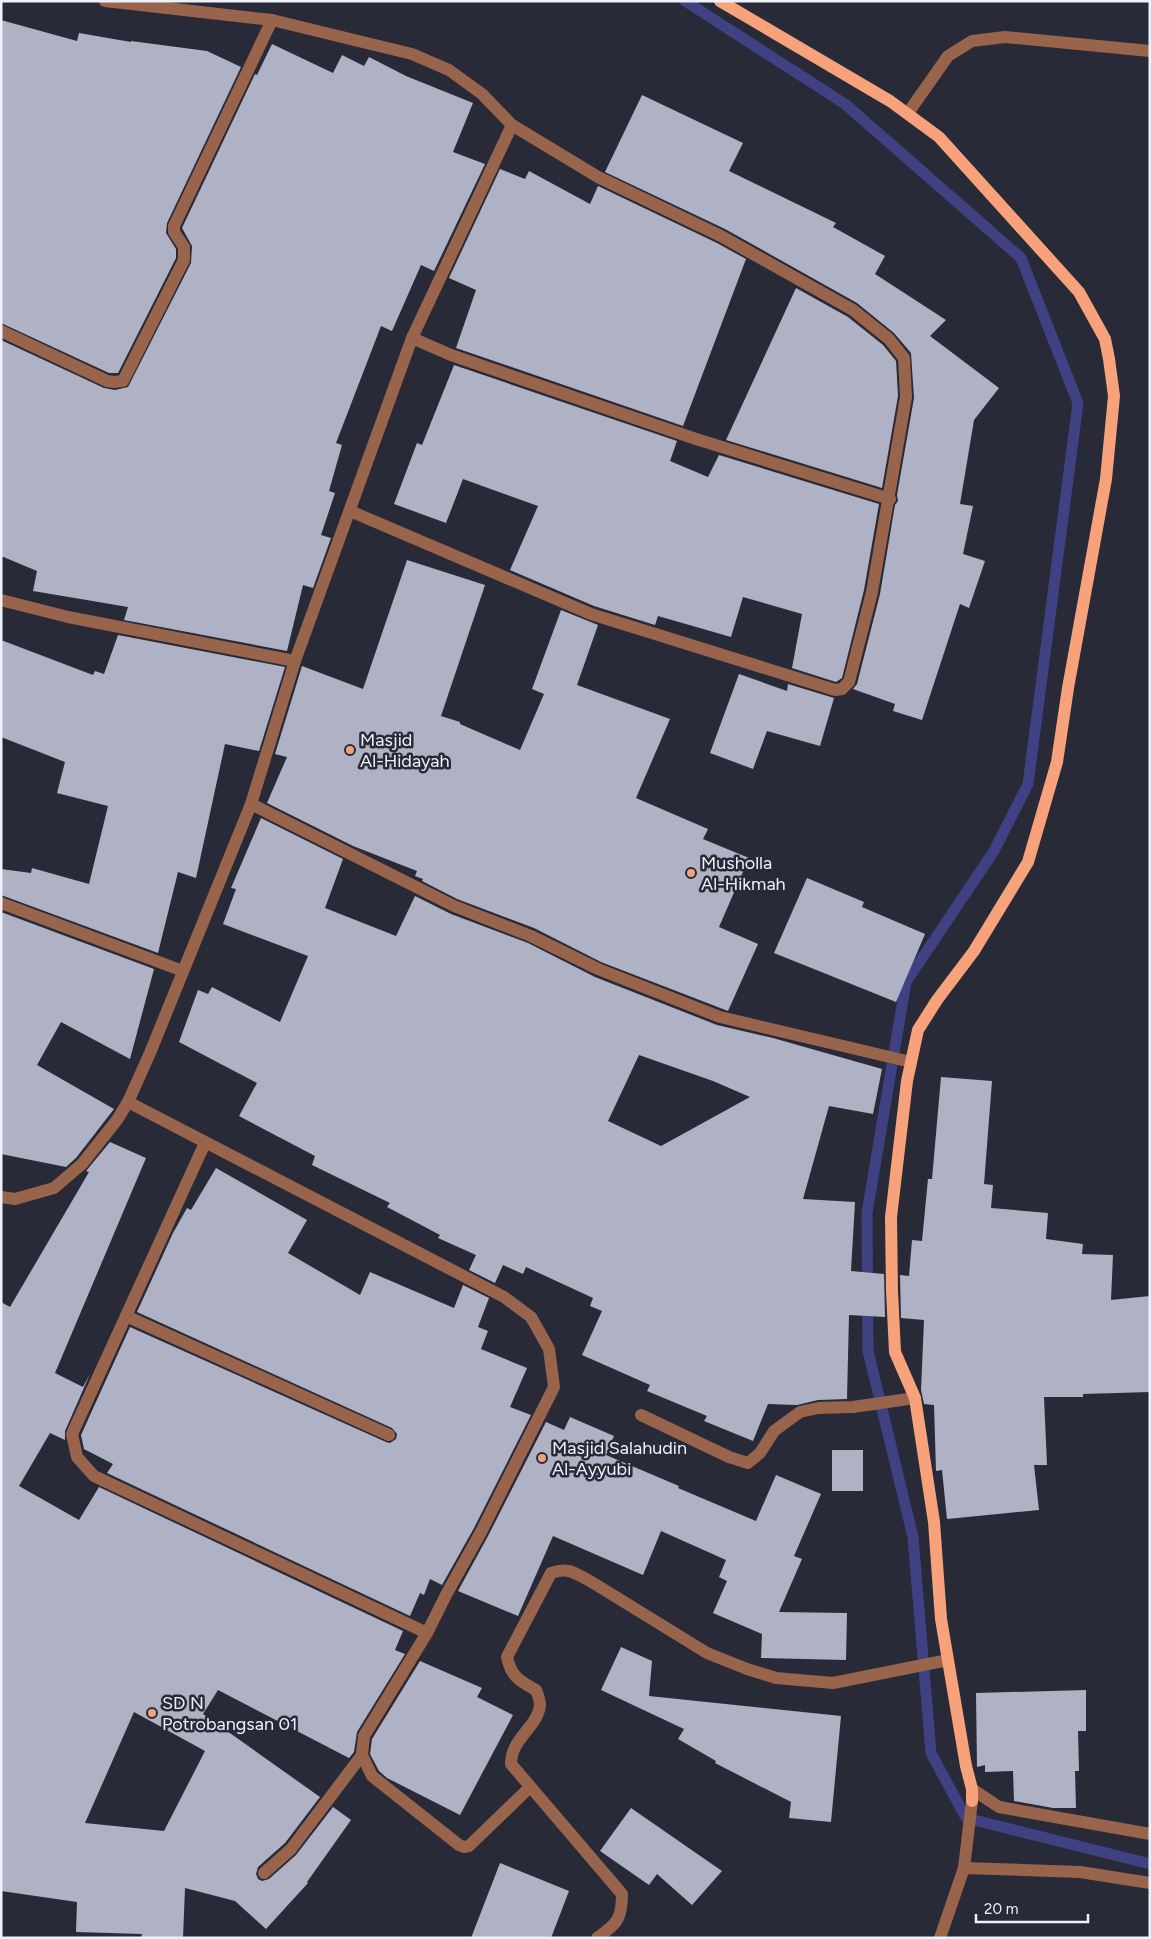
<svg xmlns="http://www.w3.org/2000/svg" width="1151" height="1939" font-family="Figtree,sans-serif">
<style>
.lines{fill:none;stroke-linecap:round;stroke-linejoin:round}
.stream{stroke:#3f4183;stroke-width:11}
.building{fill:#afb2c4;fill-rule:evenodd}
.minor{stroke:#98644c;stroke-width:12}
.major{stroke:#f7a27a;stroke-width:12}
.poi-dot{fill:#f1a17c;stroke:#282a38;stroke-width:2}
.labels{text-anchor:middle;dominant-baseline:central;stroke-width:5;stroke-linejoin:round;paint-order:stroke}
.poi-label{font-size:18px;fill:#eff1fa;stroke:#282a38;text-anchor:start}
</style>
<rect width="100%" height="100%" fill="#282a38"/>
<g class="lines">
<!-- stream -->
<polyline class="stream" points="685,1 845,104 1021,258 1078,403 1028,784 994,851 906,982 867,1213 868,1351 913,1537 931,1753 966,1818 1150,1864"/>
</g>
<!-- building -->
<g class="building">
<polygon points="1,20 77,41 79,33 131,42 131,41 207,51 241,67 167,223 166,233 176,249 176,258 118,373 109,373 1,323"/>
<polygon points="272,44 333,73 342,55 364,66 369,57 406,76 473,103 453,152 485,164 434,271 421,265 392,331 381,326 336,443 342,445 329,491 335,493 321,535 331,538 313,588 303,585 287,651 124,620 128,607 33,591 37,571 1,556 1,340 104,388 115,390 128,387 191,263 192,246 182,228 255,74 257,75"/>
<polygon points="642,95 743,143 729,171 836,223 833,227 885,256 875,274 946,320 930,336 999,388 974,420 960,504 973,506 963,554 985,561 969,608 960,604 922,720 893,711 895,704 853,689 857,684 880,594 895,505 898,501 897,495 914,398 911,353 894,333 857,303 725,229 605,172"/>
<polygon points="500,169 525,179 529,171 590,204 598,186 717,243 746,259 683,426 456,348 476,290 449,278"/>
<polygon points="796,288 848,317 883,345 896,361 898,396 882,488 726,440"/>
<polygon points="454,365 677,441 670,461 708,477 719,455 879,504 864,590 842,678 836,682 792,668 802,614 743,597 731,637 658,616 655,625 594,606 510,570 538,506 463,479 446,523 394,504 417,443 422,445"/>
<polygon points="407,560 485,585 441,716 460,722 460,724 520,750 544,694 532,689 561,610 598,625 577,685 670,719 636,798 708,829 703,839 749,858 719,927 758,944 728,1011 601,962 534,928 457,899 422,881 423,879 415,876 417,871 353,846 267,803 287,757 275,754 302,666 363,689"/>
<polygon points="118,635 285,667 259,751 225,744 196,878 178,872 158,953 1,895 1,869 31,873 32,868 89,884 108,806 57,793 65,762 1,737 1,640 93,675 95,671 104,674"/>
<polygon points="739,674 787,691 788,684 834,698 820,746 767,731 753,769 710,753"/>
<path d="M261,818L343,859L325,908L396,936L415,896L451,914L528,943L595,977L717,1025L773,1038L882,1069L873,1114L829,1106L803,1199L855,1202L851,1271L884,1274L885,1317L849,1315L847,1399L818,1400L797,1405L768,1404L753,1441L704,1421L707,1416L647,1391L650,1385L582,1355L602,1311L590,1306L593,1298L526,1267L523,1274L503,1265L495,1283L469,1270L476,1255L438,1238L440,1235L387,1207L390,1203L312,1165L315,1156L239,1116L257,1083L179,1042L198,990L208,994L212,987L280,1022L308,956L223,924L236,889L231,888ZM639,1055L713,1081L750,1097L661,1146L608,1121Z"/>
<polygon points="807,878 864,902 862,907 925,934 896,1002 774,953"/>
<polygon points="1,912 154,969 130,1059 61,1022 37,1065 114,1109 76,1158 66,1167 1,1154"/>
<polygon points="941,1077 992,1081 984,1184 993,1185 991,1208 1048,1213 1046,1239 1083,1244 1082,1254 1113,1255 1111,1300 1150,1296 1150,1392 1083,1394 1083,1397 1044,1397 1047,1465 1034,1465 1039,1510 947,1519 942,1470 936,1471 934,1405 924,1404 921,1390 924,1320 901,1318 900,1275 909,1276 912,1240 922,1241 928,1179 932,1179"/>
<path d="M110,1142L146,1158L55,1373L83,1387L90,1374L65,1431V1440L50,1433L19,1486L79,1520L99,1487L403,1631L395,1650L405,1654L357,1732L354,1752L349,1758L218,1690L203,1714L320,1797L285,1843L258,1867L256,1874L258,1879L262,1881L269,1879L296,1855L333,1807L351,1820L307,1882L308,1883L266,1929L235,1901L185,1888L183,1938H141L142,1934L76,1932L77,1902L1,1891V1302L10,1307L89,1172L86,1171ZM134,1712L205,1751L164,1831L85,1823Z"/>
<polygon points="216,1168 307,1220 288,1253 360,1295 370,1272 454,1308 463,1285 489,1298 478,1327 488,1331 481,1349 527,1368 510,1407 531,1415 474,1528 442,1585 430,1579 424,1595 420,1593 410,1616 107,1473 113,1464 84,1449 81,1435 130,1327 386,1442 390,1443 396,1439 397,1434 392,1428 137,1312 173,1233 187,1208 191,1210"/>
<polygon points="570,1417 614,1436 606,1455 679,1486 678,1488 756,1521 776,1475 821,1494 794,1556 802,1559 779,1612 847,1613 846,1660 761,1658 762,1634 713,1613 727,1581 719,1577 726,1560 661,1531 643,1575 553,1536 518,1616 458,1591 488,1536 546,1422 564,1430"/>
<rect x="832" y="1450" width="31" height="41"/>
<polygon points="621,1647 652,1661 649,1696 841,1716 831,1822 789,1818 791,1802 715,1763 716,1761 678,1739 684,1729 601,1690"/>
<polygon points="420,1661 482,1688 477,1697 513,1715 460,1815 387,1778 379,1771 370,1754 372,1739"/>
<polygon points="1086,1690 1086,1731 1078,1731 1079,1771 1075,1771 1076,1808 1053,1808 1014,1801 1013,1771 985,1772 985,1765 977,1767 976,1693"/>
<polygon points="631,1808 722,1871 692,1905 657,1874 649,1885 600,1851"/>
<polygon points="500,1863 569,1891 551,1938 471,1938"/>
</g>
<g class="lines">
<!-- minor -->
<g class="minor">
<polyline points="105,1 272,20 412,54 449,70 482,94 512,125 598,177 721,236 853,310 889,339 904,358 906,397 872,592 849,682 842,689 835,690 591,614 350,511"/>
<polyline points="908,113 948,56 972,41 1005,37 1150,51"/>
<polyline points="1,331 107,381 114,382 123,381 184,260 184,247 174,232 174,226 272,20"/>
<polyline points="412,338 451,355 696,439 890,499"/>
<polyline points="1,600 68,617 295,661"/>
<polyline points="251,804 454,906 531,936 598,969 720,1017 911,1062"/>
<polyline points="1,903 183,971"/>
<polyline points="128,1102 504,1297 531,1317 549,1349 554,1387 481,1532 447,1593 427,1633 364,1736 362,1755 372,1776 459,1845 464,1847 469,1846 529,1788"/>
<polyline points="205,1143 72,1434 77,1457 94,1476 427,1633"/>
<polyline points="1,1197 15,1199 54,1188 82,1164 117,1120 128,1102 150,1053 251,804 295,661 412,338 512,125"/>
<polyline points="126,1316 389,1435"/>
<polyline points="641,1415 729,1457 748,1463 760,1453 774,1431 800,1412 818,1408 853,1407 915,1398"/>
<polyline points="972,1789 999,1807 1150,1834"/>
<polyline points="964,1868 1080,1872 1150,1883"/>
<polyline points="264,1873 291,1849 362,1755"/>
<path d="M597,1938C617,1924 622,1919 622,1894L511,1764C511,1738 538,1727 540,1705C540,1700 538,1695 536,1690C519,1681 511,1676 507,1657L551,1573C569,1567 574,1573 590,1581L707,1653L747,1669L776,1678L833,1683L948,1660"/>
<polyline points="940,1938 964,1868 972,1801"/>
</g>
<!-- major -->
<polyline class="major" points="720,1 890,101 939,137 1079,292 1105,339 1109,359 1114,396 1106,479 1068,688 1057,762 1028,862 974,951 937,1000 918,1030 907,1081 891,1217 892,1291 895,1352 915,1398 934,1522 941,1619 966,1766 972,1789 972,1801"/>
</g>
<!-- markers -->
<g class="poi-dot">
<circle cx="350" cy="750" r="5"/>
<circle cx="691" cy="873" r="5"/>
<circle cx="542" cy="1458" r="5"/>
<circle cx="152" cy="1713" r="5"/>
</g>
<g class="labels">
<!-- poi labels -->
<g class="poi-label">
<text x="360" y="740">Masjid<tspan x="360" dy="21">Al-Hidayah</tspan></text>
<text x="701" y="863">Musholla<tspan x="701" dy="21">Al-Hikmah</tspan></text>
<text x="552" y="1448">Masjid Salahudin<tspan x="552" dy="21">Al-Ayyubi</tspan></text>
<text x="162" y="1703">SD N<tspan x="162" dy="21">Potrobangsan 01</tspan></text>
</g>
</g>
<!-- border -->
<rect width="1151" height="1939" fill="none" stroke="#eff1fa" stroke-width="5"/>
<!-- scale -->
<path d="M976 1914v8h112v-8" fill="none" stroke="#eff1fa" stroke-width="2.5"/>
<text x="984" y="1914" font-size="15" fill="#eff1fa" stroke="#282a38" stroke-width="4" paint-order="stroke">20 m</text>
</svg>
